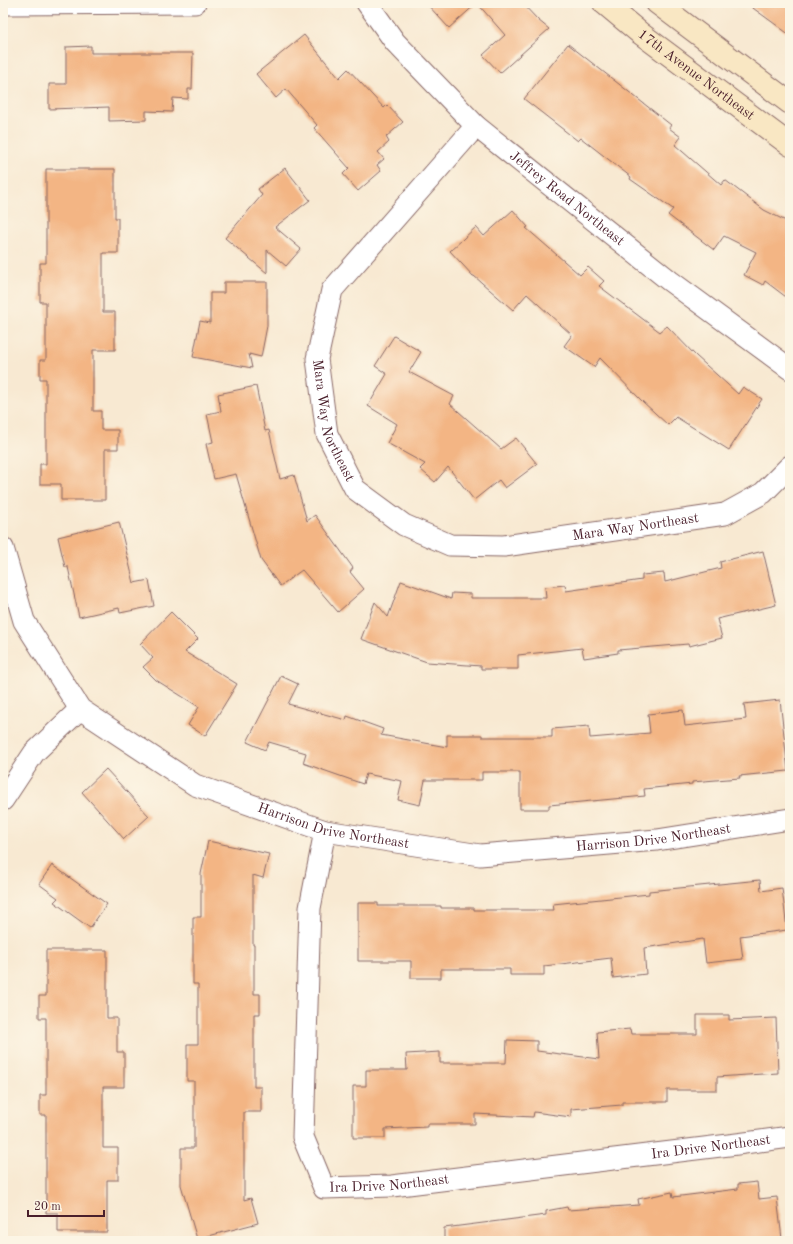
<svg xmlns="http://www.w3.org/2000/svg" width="793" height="1244" font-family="'Old Standard TT',serif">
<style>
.building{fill:#f3b584}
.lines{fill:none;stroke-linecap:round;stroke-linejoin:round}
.street-casing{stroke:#876665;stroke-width:23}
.secondary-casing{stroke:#876665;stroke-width:24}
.street{stroke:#fff;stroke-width:21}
.secondary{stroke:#f9e7c3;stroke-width:22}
.labels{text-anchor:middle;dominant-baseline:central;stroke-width:3;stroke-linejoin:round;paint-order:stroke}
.street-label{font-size:14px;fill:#4a1f2b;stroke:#fcf5e5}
</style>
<rect width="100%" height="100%" fill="#fcf5e5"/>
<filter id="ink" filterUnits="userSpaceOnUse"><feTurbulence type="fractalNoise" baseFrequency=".025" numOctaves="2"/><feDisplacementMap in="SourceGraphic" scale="8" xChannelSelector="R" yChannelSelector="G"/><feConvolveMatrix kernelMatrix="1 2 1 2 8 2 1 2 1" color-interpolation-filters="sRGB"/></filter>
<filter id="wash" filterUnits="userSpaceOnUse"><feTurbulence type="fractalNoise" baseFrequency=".012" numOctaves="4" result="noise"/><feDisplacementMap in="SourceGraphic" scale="16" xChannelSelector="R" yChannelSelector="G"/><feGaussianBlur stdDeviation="0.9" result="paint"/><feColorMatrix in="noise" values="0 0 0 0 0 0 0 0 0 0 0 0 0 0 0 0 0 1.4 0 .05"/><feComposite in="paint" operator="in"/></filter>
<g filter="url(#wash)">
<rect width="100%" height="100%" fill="#f8e9d2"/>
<g id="blocks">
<!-- building -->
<g class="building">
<polygon points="426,3 477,3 449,28"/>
<polygon points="477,3 522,3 538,20 549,29 500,73 483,55 505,35"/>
<polygon points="746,3 790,3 790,35"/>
<polygon points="304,35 339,78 348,69 384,108 387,105 403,122 386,137 389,142 378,152 384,159 377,165 381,171 358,191 343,174 349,168 314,128 317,125 286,89 276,98 256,74"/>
<polygon points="568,44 671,125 669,128 681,137 675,145 721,185 725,180 764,210 790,223 790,300 765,281 763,285 744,275 756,252 724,236 714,250 668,215 673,209 630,179 631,177 581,138 578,141 524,99"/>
<polygon points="91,46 91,53 193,53 192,89 188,89 188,99 173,98 172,112 146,111 146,120 109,121 109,107 49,109 49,84 66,84 66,47"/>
<polygon points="285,168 310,200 275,227 301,249 286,266 267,250 267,273 225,238 262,195 258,189"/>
<polygon points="46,169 115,169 115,218 118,218 118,253 103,253 103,312 115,312 115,350 93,350 93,411 101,411 101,430 118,430 118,449 105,449 105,500 61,500 61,484 40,484 40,464 46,464 46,379 40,379 40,360 46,360 46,302 40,302 40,263 46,263"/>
<polygon points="513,210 528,227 526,228 580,275 588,267 604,281 599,286 660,332 667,326 696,356 738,394 743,387 762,399 729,450 676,417 668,425 642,401 600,358 594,367 564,346 572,335 527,294 513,310 474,276 473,276 450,251 476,227 484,236"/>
<polygon points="224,282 267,282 267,326 261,357 249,354 252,368 193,357 200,321 210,323 210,293 224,293"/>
<polygon points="394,336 421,352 409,372 454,396 450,404 501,449 516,438 537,464 505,488 499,480 474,500 448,467 435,482 420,469 425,464 387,443 397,424 368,406 387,374 375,366"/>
<polygon points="256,386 265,431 269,430 280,479 294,475 307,521 315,515 353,568 350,572 364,589 338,612 302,570 280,586 261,560 236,474 214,479 206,444 213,442 207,414 221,411 218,394"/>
<polygon points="119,522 134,583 149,580 154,606 120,613 119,608 79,617 68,567 65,567 58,537"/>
<polygon points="763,551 776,605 717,619 722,638 689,646 688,644 618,650 618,653 584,658 582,648 518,655 518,669 481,669 481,666 427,662 361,639 375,602 388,617 401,581 451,599 452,593 471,594 471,598 546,598 545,587 565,585 566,591 642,580 642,575 664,573 665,582 721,568 720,562"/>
<polygon points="171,612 198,639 185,652 237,684 205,736 188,725 199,707 156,680 143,667 153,658 140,644"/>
<polygon points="281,676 298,684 288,704 346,720 347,716 383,729 381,735 447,747 447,735 482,735 482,737 552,737 552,729 589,726 590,738 650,733 648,714 683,710 685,726 746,719 744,704 780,700 788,771 739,776 740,778 692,782 692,784 644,789 645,796 549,805 549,809 520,809 520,772 482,772 482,780 425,780 420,805 398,800 402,781 366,774 363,784 303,763 306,753 269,742 265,750 247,742"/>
<polygon points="106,769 149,816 124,839 82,792"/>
<polygon points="208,841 269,854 263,878 253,875 253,945 254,945 254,994 260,994 260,1014 254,1014 254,1087 261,1087 261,1112 244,1112 244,1200 251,1198 258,1223 197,1239 181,1185 181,1148 194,1148 194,1081 187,1081 187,1044 198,1044 198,984 193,984 193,917 201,917 201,874"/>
<polygon points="52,865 107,904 90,928 54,902 58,898 39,884"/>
<polygon points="760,880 761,891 782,888 787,930 740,936 743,959 706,963 703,939 644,948 646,974 613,978 611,958 544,966 544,975 510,975 510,969 441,969 441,978 411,978 411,961 358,961 358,903 378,903 378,906 441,906 441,908 474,908 474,910 554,910 553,904 649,894 649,891"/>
<polygon points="46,950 107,950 107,1018 117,1018 117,1052 124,1052 124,1087 103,1087 103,1148 118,1148 118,1180 107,1180 107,1232 58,1232 58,1213 46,1213 46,1115 40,1115 40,1095 46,1095 46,1018 39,1018 39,996 46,996"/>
<polygon points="697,1015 729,1015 729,1020 776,1018 778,1073 717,1077 717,1090 667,1090 667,1102 622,1102 622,1105 571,1109 571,1117 534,1112 533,1117 475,1114 475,1124 427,1124 427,1127 385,1129 385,1138 353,1138 353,1086 366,1086 366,1070 407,1070 406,1054 440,1052 440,1063 506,1063 507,1040 537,1041 537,1051 599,1059 597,1032 630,1029 631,1034 697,1034"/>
<polygon points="757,1182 759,1199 777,1197 782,1239 763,1241 444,1241 444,1228 546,1215 546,1211 567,1207 568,1210 639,1205 638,1199 672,1192 673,1197 738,1189 738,1184"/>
</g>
</g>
</g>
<g filter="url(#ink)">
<use href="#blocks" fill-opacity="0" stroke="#876665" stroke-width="1"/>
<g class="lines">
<!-- street casing -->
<g class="street-casing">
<g id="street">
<path id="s1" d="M367,3L395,42L476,126L670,281L790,369"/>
<polyline points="3,4 195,3"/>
<path id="s2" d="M476,126L332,290L317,359L327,434L355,489L404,525L450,545L504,546L725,514L763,493L790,466"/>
<path id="s3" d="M3,548L24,621L80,709L195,785L325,831L480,855L657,840L790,819"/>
<polyline points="3,800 34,753 80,709"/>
<path id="s4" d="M325,831L310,908L303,1137L324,1188L392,1186L737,1144L790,1137"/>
</g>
</g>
<!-- secondary casing -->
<g class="secondary-casing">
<g id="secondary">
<path id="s5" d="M604,3L640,33L790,145"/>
<polyline points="657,3 790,103"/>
</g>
</g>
<!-- street -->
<use href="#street" class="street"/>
<!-- secondary -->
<use href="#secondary" class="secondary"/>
</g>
</g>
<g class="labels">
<!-- street labels -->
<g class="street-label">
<text stroke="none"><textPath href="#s5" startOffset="117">17th Avenue Northeast</textPath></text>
<text stroke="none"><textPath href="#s1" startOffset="281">Jeffrey Road Northeast</textPath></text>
<text stroke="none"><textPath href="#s2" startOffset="353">Mara Way Northeast</textPath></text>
<text stroke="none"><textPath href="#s2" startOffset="724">Mara Way Northeast</textPath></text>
<text stroke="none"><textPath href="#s3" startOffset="463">Harrison Drive Northeast</textPath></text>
<text stroke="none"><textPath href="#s3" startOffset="787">Harrison Drive Northeast</textPath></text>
<text stroke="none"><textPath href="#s4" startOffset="752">Ira Drive Northeast</textPath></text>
<text stroke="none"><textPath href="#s4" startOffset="428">Ira Drive Northeast</textPath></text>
</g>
</g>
<!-- margin -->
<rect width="793" height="1244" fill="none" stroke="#fcf5e5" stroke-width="16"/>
<!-- scale -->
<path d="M28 1210v6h76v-6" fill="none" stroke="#4a1f2b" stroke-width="2"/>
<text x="34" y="1210" font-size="12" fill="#4a1f2b" stroke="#fcf5e5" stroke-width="3" paint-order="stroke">20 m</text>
</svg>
